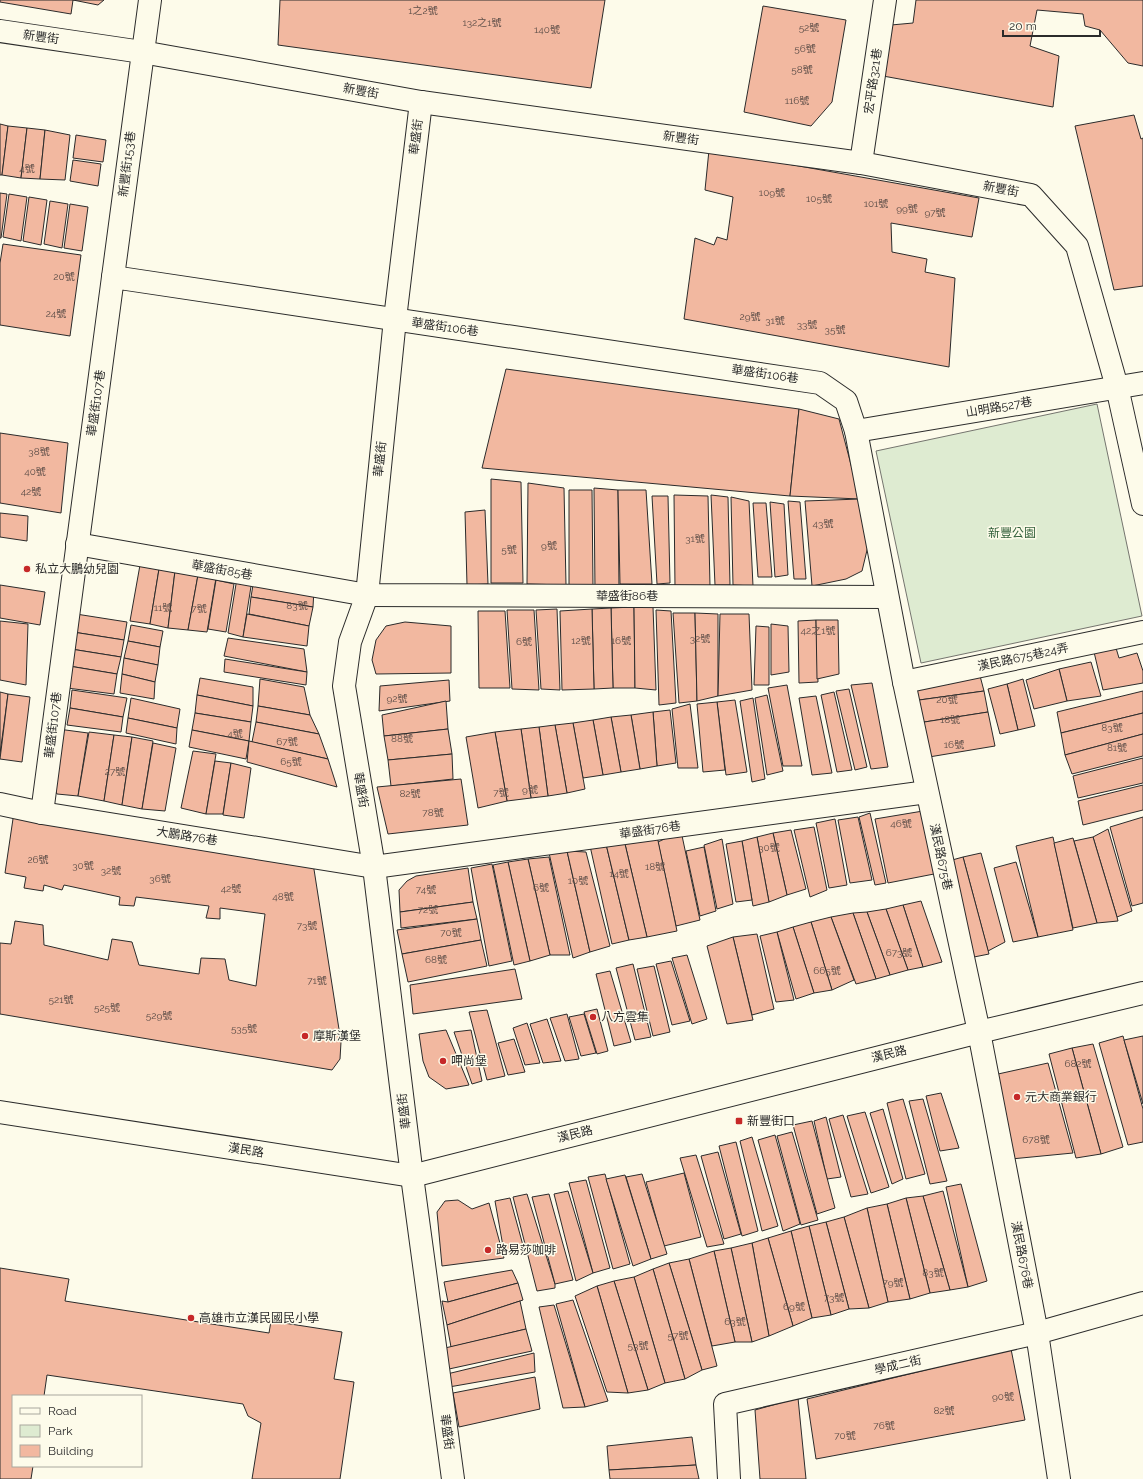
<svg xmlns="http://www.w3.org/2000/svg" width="1143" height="1479" font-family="Raleway,'Noto Sans TC',sans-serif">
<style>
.green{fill:#deebd1;stroke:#74746e}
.building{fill:#f2b8a0;stroke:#2b2b2b}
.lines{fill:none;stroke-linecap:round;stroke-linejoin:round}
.minor-casing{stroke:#2b2b2b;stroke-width:24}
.minor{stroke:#fdfbea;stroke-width:22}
.poi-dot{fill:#c62828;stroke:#fdfbea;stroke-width:1.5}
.labels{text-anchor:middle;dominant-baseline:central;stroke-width:3;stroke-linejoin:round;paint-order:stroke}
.number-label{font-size:10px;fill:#5d4e48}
.street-label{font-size:12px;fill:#2b2b2b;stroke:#fdfbea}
.park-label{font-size:12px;fill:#34623c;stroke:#fdfbea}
.poi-label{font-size:12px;fill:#2b2b2b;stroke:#fdfbea;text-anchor:start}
</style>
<rect width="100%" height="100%" fill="#fdfbea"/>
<!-- green -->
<polygon class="green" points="1097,404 1142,616 921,663 876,451"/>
<!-- building -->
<g class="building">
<polygon points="0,0 73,0 71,14 0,2"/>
<polygon points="73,0 104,0 98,5"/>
<polygon points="280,0 605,0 591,88 278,45"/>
<polygon points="916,0 1143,0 1143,66 1128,63 1100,30 1085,26 1083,14 1037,10 1030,46 1059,56 1053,107 883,76 891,25 913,23"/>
<polygon points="763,6 846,20 832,102 811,126 744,112"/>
<polygon points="1134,115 1141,139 1143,138 1143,286 1114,290 1075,126"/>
<polygon points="0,124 8,126 2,175 0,175"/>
<polygon points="8,126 27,128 21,178 2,175"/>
<polygon points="27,128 45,130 40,179 21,178"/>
<polygon points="45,130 70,135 65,180 40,179"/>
<polygon points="76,135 106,140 103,162 73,158"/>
<polygon points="709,150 979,198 972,237 891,223 892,252 927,259 925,272 955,278 949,367 684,319 695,238 714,245 717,237 727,240 733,197 705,190"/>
<polygon points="73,160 101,164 98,186 70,181"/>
<polygon points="0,193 7,194 1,238 0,238"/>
<polygon points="9,194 27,197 21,241 3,237"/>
<polygon points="29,197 47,200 41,245 23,241"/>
<polygon points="50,201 68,204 62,248 44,244"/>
<polygon points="70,204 88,207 82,251 64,248"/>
<polygon points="3,244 81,255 70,336 0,325 0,263"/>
<polygon points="506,369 799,409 790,496 482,468"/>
<polygon points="799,409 839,419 860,499 790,496"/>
<polygon points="0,433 68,443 61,513 0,503"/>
<polygon points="491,479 521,482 523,583 491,583"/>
<polygon points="528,483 564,488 566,585 527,584"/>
<polygon points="594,488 618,490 619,590 595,590"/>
<polygon points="569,490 592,490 593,587 569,587"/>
<polygon points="618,490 646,490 652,584 620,584"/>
<polygon points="674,495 708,496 710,586 675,588"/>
<polygon points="711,495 728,497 730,585 715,585"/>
<polygon points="652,496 668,496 670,583 657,584"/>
<polygon points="731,497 749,501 753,586 733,585"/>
<polygon points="860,499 868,546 862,571 846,579 812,586 805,501"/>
<polygon points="788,501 800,502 806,579 794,579"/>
<polygon points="770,502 784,504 788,575 775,577"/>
<polygon points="753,503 766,503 772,577 758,577"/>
<polygon points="485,510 488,584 467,585 465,512"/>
<polygon points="0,513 28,516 27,541 0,537"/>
<polygon points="140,565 159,569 150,624 130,621"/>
<polygon points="159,569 175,571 168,628 150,624"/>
<polygon points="175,571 198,575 188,630 168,628"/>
<polygon points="198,575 216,578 207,632 188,630"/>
<polygon points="237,578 252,580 243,637 228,633"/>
<polygon points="254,579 314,589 313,607 251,597"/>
<polygon points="216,580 234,584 226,632 208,629"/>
<polygon points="0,585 45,592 40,625 0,618"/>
<polygon points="251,597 313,607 309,626 249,614"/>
<polygon points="634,607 635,688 613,688 611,608"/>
<polygon points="634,607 653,607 656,690 635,688"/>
<polygon points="611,608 613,688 594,689 592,609"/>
<polygon points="557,609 560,690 541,689 536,610"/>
<polygon points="592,609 594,689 562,690 560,611"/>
<polygon points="507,610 534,610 539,690 512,689"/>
<polygon points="656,610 671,611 676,703 659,705"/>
<polygon points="478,611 505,611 510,688 479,688"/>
<polygon points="673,613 695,613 697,701 679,703"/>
<polygon points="695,613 718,614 718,696 697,701"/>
<polygon points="76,614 127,622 124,640 73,632"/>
<polygon points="247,614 309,626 307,646 243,637"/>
<polygon points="720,614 749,614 752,690 718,696"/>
<polygon points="816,620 818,682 799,683 798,621"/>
<polygon points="816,620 838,620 839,674 817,679"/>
<polygon points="0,621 28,624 26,685 0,680"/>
<polygon points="405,622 451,626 451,673 376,674 372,660 376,640 386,626"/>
<polygon points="771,624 788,626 789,672 771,675"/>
<polygon points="131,625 163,631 160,647 128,641"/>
<polygon points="756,626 769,627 769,685 754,685"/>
<polygon points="73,632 124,640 121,657 71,649"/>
<polygon points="228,638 304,649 307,672 224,656"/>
<polygon points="128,641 160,647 158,665 124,658"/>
<polygon points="1116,648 1119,658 1137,653 1143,671 1143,683 1103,690 1094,652"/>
<polygon points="71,649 121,657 117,674 69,666"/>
<polygon points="124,658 158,665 155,682 122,674"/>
<polygon points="225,659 307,672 306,685 224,672"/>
<polygon points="1091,662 1101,696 1067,701 1059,669"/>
<polygon points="69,666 117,674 114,694 67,688"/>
<polygon points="1059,669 1067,701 1034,709 1026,680"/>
<polygon points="979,672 984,691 912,701 910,685"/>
<polygon points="122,674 155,682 154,699 120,693"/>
<polygon points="200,678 253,687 253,706 197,695"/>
<polygon points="260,679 304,687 310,715 258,706"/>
<polygon points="1023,679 1035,726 1018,730 1007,684"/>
<polygon points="449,680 450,701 379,711 380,686"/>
<polygon points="872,683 888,767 871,769 851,685"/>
<polygon points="1007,684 1018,730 1000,734 988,689"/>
<polygon points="787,685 802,766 783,766 768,688"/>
<polygon points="849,689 867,767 855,770 836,691"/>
<polygon points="72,690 127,698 123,717 70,708"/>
<polygon points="984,691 988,712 918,723 912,701"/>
<polygon points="1143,691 1143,713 1061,733 1057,712"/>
<polygon points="0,692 8,694 0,754"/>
<polygon points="834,692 852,770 837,772 821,695"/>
<polygon points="8,694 30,697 22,762 0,759"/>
<polygon points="197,695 253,706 251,722 195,713"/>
<polygon points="767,695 783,771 767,775 755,698"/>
<polygon points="816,696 832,773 812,775 799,698"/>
<polygon points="131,698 180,709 177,728 128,718"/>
<polygon points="753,698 765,779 752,782 740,701"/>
<polygon points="735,700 747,772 726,775 717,702"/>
<polygon points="446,701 448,729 384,736 382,715"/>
<polygon points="717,702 725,770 703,772 697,704"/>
<polygon points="690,704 698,768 678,768 672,709"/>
<polygon points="258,706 310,715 319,734 256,722"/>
<polygon points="70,708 123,717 121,732 67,725"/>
<polygon points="670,710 676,763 657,766 653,712"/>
<polygon points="653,712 657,766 640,769 631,715"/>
<polygon points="988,712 995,746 923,758 918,723"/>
<polygon points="195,713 251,722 249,741 192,730"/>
<polygon points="1143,713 1143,734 1065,755 1061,733"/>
<polygon points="631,715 640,769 621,772 611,717"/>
<polygon points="611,717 621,772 603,775 593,720"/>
<polygon points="128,718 177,728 176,744 126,733"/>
<polygon points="593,720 603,775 583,778 573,723"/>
<polygon points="256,722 319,734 328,759 252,742"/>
<polygon points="573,723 585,789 567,793 555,725"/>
<polygon points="555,725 567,793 548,796 539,727"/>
<polygon points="539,727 548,796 531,798 521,729"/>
<polygon points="58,729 88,733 78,796 57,794 49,779"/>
<polygon points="448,729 452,754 388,760 384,736"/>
<polygon points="521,729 531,798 507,801 495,732"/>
<polygon points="192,730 249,741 246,759 189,747"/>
<polygon points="89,732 114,735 104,801 78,796"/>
<polygon points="495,732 507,801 478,808 466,737"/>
<polygon points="1143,734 1143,756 1072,774 1065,755"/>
<polygon points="114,735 132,737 122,805 104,801"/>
<polygon points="132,737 153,741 142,809 122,805"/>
<polygon points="249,741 328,759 337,787 247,762"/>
<polygon points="153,743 176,748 165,811 142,809"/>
<polygon points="193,751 216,754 206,814 181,808"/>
<polygon points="452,754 453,779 391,786 388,760"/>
<polygon points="1143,758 1143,783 1078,798 1073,776"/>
<polygon points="215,761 231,763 223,814 206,814"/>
<polygon points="231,763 251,768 244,818 223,815"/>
<polygon points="461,779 468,825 388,834 377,787"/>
<polygon points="1143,785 1143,810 1083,825 1078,801"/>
<polygon points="923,811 934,874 888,883 875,819"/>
<polygon points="14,812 313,863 341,1042 340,1059 332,1070 0,1014 0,943 11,944 15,921 43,925 44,945 108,960 112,939 132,942 139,965 199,974 201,958 225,959 229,980 256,986 265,914 220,908 220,919 206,918 209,906 136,897 134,906 119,905 120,897 64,885 62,890 44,885 43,891 24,888 26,877 5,873"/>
<polygon points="870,813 886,883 875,885 859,817"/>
<polygon points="858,817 872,880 850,883 838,820"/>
<polygon points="1143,817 1143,903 1132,906 1110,827"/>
<polygon points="835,819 847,885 829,888 816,823"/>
<polygon points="814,827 827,890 810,897 794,830"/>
<polygon points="1108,829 1132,911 1117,917 1093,837"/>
<polygon points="791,830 806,889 787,895 773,833"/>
<polygon points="681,831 700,920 676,926 658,842"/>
<polygon points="773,833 787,895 769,902 757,837"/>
<polygon points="657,836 677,931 647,937 625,844"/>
<polygon points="757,837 769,902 753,906 742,841"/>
<polygon points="1053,837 1073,930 1038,937 1016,846"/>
<polygon points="1093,837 1117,917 1118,921 1097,923 1074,841"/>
<polygon points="1073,838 1097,923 1073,928 1054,843"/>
<polygon points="722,839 733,904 717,909 704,845"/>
<polygon points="742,841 752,900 736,902 726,844"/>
<polygon points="606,844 629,940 612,944 590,846"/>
<polygon points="606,844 625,844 647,937 629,940"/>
<polygon points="704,847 716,911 700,916 686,851"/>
<polygon points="567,851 590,952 573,958 549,853"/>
<polygon points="567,851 586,852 610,946 590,952"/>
<polygon points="981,853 1005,942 988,951 963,857"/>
<polygon points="549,857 570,955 550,955 528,859"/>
<polygon points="963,857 989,954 969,958 945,862"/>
<polygon points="528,859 550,955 530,961 508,862"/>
<polygon points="508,862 530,961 514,965 493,865"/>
<polygon points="1016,862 1038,937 1013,942 994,868"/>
<polygon points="492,864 512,961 489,966 471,868"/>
<polygon points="468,868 473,902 400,912 399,890 407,881 416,876"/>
<polygon points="921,901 942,962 923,967 903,905"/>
<polygon points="473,902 477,919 401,928 400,912"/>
<polygon points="903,905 923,967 908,970 886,909"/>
<polygon points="886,909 908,970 890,975 867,912"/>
<polygon points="867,912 890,975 876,979 853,913"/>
<polygon points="853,913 876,979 856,984 831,917"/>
<polygon points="831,917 854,980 832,990 811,922"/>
<polygon points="477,919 481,940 402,954 397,930"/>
<polygon points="811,922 832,990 814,993 793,927"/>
<polygon points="793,927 814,993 796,999 777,932"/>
<polygon points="777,932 794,1000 776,1002 760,936"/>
<polygon points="757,934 774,1009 752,1015 733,937"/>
<polygon points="733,937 753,1020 727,1024 707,946"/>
<polygon points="481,940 487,966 408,982 402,954"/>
<polygon points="687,955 707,1019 692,1024 672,958"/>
<polygon points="671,961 690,1021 672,1025 656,964"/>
<polygon points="633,964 651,1037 635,1040 616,968"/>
<polygon points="654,966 670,1032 653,1036 637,969"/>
<polygon points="515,969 522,999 413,1014 410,985"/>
<polygon points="610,971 631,1042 614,1046 596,974"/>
<polygon points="597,1009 608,1051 597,1054 584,1012"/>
<polygon points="487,1010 505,1076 487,1080 469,1012"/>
<polygon points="567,1014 579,1059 565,1061 550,1018"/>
<polygon points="584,1014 596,1053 581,1056 569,1017"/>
<polygon points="547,1019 561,1061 543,1063 530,1024"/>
<polygon points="527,1023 540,1063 525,1065 513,1028"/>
<polygon points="446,1030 469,1085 446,1089 429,1077 423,1061 419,1034"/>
<polygon points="471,1030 482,1081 472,1084 454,1032"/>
<polygon points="1123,1036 1143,1109 1143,1142 1128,1145 1099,1043"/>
<polygon points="1143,1036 1143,1104 1124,1040"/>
<polygon points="514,1039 525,1072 508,1075 498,1043"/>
<polygon points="1093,1044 1123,1147 1101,1154 1072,1048"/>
<polygon points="1072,1048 1101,1154 1076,1158 1049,1054"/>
<polygon points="1048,1063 1073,1153 1011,1159 989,1076"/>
<polygon points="941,1093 959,1148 940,1151 926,1096"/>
<polygon points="903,1099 925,1174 906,1179 887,1103"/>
<polygon points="923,1099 947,1181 930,1184 909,1101"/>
<polygon points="883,1109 903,1179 892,1184 870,1113"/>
<polygon points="865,1112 889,1187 871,1193 847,1116"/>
<polygon points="843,1115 868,1194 851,1197 829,1119"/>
<polygon points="826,1117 841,1177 827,1179 814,1121"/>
<polygon points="812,1121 835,1208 817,1214 793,1125"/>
<polygon points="792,1132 818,1220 801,1225 777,1136"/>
<polygon points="775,1135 800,1224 783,1231 758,1140"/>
<polygon points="752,1137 778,1226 762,1231 740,1141"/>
<polygon points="736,1142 758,1231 742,1236 719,1146"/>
<polygon points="718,1152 741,1234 724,1239 701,1156"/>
<polygon points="696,1155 724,1244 707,1247 680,1158"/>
<polygon points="684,1173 701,1237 664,1246 646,1182"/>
<polygon points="605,1174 630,1264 613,1269 588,1177"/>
<polygon points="642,1174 667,1254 651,1259 626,1177"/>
<polygon points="625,1175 651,1259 633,1266 606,1179"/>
<polygon points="586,1180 610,1268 593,1273 569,1183"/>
<polygon points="961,1184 987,1281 968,1287 946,1187"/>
<polygon points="568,1191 593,1273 576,1281 554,1194"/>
<polygon points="943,1191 968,1287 950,1290 923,1196"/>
<polygon points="527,1194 555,1284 555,1288 537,1291 513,1197"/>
<polygon points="549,1194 573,1280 555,1284 532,1197"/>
<polygon points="923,1196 950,1290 930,1293 906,1198"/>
<polygon points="510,1198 524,1249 504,1252 495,1201"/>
<polygon points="906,1198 930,1293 910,1299 887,1204"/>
<polygon points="458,1200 472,1209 489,1203 504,1258 442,1266 437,1212 445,1201"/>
<polygon points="887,1204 910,1299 888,1302 867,1208"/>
<polygon points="867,1208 888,1302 869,1308 844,1217"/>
<polygon points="844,1217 869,1308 849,1309 826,1222"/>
<polygon points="826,1222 849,1309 831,1315 809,1226"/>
<polygon points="809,1226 831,1315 812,1318 791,1231"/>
<polygon points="791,1231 812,1318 793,1326 768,1238"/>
<polygon points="768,1238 793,1326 769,1336 752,1243"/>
<polygon points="752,1243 769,1336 752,1342 731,1248"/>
<polygon points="731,1248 752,1342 735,1342 714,1251"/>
<polygon points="714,1251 735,1342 712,1346 689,1259"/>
<polygon points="689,1259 717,1366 702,1370 669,1263"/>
<polygon points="669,1263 702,1370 685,1379 653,1269"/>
<polygon points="0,1268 69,1279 65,1301 269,1333 271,1321 342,1332 334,1379 354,1382 340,1479 252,1479 261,1423 248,1416 243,1404 47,1375 44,1396 13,1396 13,1466 33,1466 31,1479 0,1479"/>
<polygon points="653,1269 685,1379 665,1383 634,1277"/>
<polygon points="512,1270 518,1283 448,1302 444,1282"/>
<polygon points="634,1277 665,1383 648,1390 614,1281"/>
<polygon points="614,1281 648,1390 628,1393 597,1286"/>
<polygon points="518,1283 523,1300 447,1325 442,1301 448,1302"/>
<polygon points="597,1286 628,1393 607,1392 575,1296"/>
<polygon points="573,1300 608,1401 585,1407 556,1304"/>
<polygon points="520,1301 526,1329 451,1347 447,1325"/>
<polygon points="554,1305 585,1407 563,1408 539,1307"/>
<polygon points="526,1329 532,1351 449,1369 445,1348"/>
<polygon points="1011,1349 1025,1420 816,1459 807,1399"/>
<polygon points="534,1353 535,1372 449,1387 447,1374"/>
<polygon points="535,1377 540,1409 459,1427 453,1393"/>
<polygon points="798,1398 806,1479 760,1479 755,1410"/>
<polygon points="692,1437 696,1465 609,1470 607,1446"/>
<polygon points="696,1465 699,1479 610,1479 609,1470"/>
</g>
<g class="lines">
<!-- minor casing -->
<g class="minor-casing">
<g id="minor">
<polyline points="0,31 142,52 421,102 861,163 1031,195 1077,246 1117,387 1143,504"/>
<polyline points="421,102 395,319 367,595 350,642 344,686 374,867 412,1176 453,1479"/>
<polyline points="861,163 885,0"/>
<polyline points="113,277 150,0"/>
<polyline points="856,431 1143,383"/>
<polyline points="77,544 367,595 887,597"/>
<polyline points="904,682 1143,632"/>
<polyline points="0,804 42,813 374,867 927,792"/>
<polyline points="42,813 113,277 820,383 846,401 856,431 904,682 979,1032 1037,1333 1059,1479"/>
<polyline points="0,1112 412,1176 979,1032 1143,993"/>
<polyline points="729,1479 725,1404 1037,1333 1143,1303"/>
</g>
</g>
<!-- minor -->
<use href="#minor" class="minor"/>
</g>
<!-- markers -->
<g class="poi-dot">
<circle cx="27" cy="569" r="4"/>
<circle cx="593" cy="1017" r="4"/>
<circle cx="305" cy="1036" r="4"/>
<circle cx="443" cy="1061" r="4"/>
<circle cx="1017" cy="1097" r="4"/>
<rect x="735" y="1117" width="8" height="8" rx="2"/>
<circle cx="488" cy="1250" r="4"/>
<circle cx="191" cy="1318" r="4"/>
</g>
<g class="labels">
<!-- number labels -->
<g class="number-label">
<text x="423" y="10">1之2號</text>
<text x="482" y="22">132之1號</text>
<text x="809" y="27">52號</text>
<text x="547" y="29">140號</text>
<text x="805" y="48">56號</text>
<text x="802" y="69">58號</text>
<text x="797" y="100">116號</text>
<text x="27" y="168">4號</text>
<text x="772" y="192">109號</text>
<text x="819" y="198">105號</text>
<text x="876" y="203">101號</text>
<text x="907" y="208">99號</text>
<text x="935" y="212">97號</text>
<text x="64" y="276">20號</text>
<text x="56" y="313">24號</text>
<text x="750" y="316">29號</text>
<text x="775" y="320">31號</text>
<text x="807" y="324">33號</text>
<text x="835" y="329">35號</text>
<text x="39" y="451">38號</text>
<text x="35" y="471">40號</text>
<text x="31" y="491">42號</text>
<text x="823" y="523">43號</text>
<text x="695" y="538">31號</text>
<text x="549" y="545">9號</text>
<text x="509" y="549">5號</text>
<text x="297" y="605">83號</text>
<text x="163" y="607">11號</text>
<text x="199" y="608">7號</text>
<text x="818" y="630">42之1號</text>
<text x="700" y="638">32號</text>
<text x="581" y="640">12號</text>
<text x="621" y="640">16號</text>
<text x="524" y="641">6號</text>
<text x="397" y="698">92號</text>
<text x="947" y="699">20號</text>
<text x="950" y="719">18號</text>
<text x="1112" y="727">83號</text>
<text x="235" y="733">4號</text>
<text x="402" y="738">88號</text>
<text x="287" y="741">67號</text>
<text x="954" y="744">16號</text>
<text x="1117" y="747">81號</text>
<text x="291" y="761">65號</text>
<text x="115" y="771">27號</text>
<text x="530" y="789">9號</text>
<text x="501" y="792">7號</text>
<text x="410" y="793">82號</text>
<text x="433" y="812">78號</text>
<text x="901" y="823">46號</text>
<text x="769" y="847">30號</text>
<text x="38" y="859">26號</text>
<text x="83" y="865">30號</text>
<text x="655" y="866">18號</text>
<text x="111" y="870">32號</text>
<text x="619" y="873">14號</text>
<text x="160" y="878">36號</text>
<text x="578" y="880">10號</text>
<text x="541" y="887">6號</text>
<text x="231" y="888">42號</text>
<text x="426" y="889">74號</text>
<text x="283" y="896">48號</text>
<text x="428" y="909">72號</text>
<text x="307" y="925">73號</text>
<text x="451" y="932">70號</text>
<text x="899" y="952">673號</text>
<text x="436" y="959">68號</text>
<text x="827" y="970">665號</text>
<text x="317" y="980">71號</text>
<text x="61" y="999">521號</text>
<text x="107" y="1007">525號</text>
<text x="159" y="1015">529號</text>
<text x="244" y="1028">535號</text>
<text x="1078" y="1063">682號</text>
<text x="1036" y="1139">678號</text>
<text x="933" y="1272">83號</text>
<text x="893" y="1282">79號</text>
<text x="834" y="1297">73號</text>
<text x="794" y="1306">69號</text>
<text x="735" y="1321">63號</text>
<text x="678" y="1335">57號</text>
<text x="638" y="1345">53號</text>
<text x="1003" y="1396">90號</text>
<text x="944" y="1410">82號</text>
<text x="884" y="1425">76號</text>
<text x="845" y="1435">70號</text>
</g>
<!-- street labels -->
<g class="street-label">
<text transform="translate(41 37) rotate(8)">新豐街</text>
<text transform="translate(873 81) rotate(-82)">宏平路321巷</text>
<text transform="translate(361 91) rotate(10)">新豐街</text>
<text transform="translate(416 137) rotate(-83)">華盛街</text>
<text transform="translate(681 138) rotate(8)">新豐街</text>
<text transform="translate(127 164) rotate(-83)">新豐街153巷</text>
<text transform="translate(1001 189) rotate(11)">新豐街</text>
<text transform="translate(445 327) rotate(8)">華盛街106巷</text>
<text transform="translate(765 374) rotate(8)">華盛街106巷</text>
<text transform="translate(96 403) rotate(-82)">華盛街107巷</text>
<text transform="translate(999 407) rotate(-10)">山明路527巷</text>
<text transform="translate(380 459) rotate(-84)">華盛街</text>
<text transform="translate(222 570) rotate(10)">華盛街85巷</text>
<text x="627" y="596">華盛街86巷</text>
<text transform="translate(1023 657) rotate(-12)">漢民路675巷24弄</text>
<text transform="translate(53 725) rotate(-83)">華盛街107巷</text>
<text transform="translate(361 790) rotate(80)">華盛街</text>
<text transform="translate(650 830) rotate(-8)">華盛街76巷</text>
<text transform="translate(187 836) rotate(9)">大鵬路76巷</text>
<text transform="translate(941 857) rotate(78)">漢民路675巷</text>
<text transform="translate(889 1054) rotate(-14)">漢民路</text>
<text transform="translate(404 1111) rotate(-97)">華盛街</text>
<text transform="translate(575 1134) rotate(-14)">漢民路</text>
<text transform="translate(246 1150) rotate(9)">漢民路</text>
<text transform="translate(1022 1255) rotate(79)">漢民路676巷</text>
<text transform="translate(898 1365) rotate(-13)">學成二街</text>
<text transform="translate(447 1432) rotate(82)">華盛街</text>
</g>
<!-- park labels -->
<g class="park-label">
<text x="1012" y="533">新豐公園</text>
</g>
<!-- poi labels -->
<g class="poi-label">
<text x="35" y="569">私立大鵬幼兒園</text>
<text x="601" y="1017">八方雲集</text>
<text x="313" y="1036">摩斯漢堡</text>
<text x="451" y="1061">呷尚堡</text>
<text x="1025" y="1097">元大商業銀行</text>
<text x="747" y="1121">新豐街口</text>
<text x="496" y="1250">路易莎咖啡</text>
<text x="199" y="1318">高雄市立漢民國民小學</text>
</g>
</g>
<!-- legend -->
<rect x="12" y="1395" width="130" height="72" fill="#fdfbea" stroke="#a9a89e"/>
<rect x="20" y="1408" width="20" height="6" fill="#fdfbea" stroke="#a9a89e"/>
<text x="48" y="1415" font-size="12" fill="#2b2b2b">Road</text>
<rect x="20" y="1425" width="20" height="12" fill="#deebd1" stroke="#a9a89e"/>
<text x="48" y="1435" font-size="12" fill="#2b2b2b">Park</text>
<rect x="20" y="1445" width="20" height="12" fill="#f2b8a0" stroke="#a9a89e"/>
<text x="48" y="1455" font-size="12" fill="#2b2b2b">Building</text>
<!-- scale -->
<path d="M1003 30v6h97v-6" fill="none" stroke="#2b2b2b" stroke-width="2"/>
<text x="1009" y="30" font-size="12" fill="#2b2b2b" stroke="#fdfbea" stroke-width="3" paint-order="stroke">20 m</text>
</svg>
